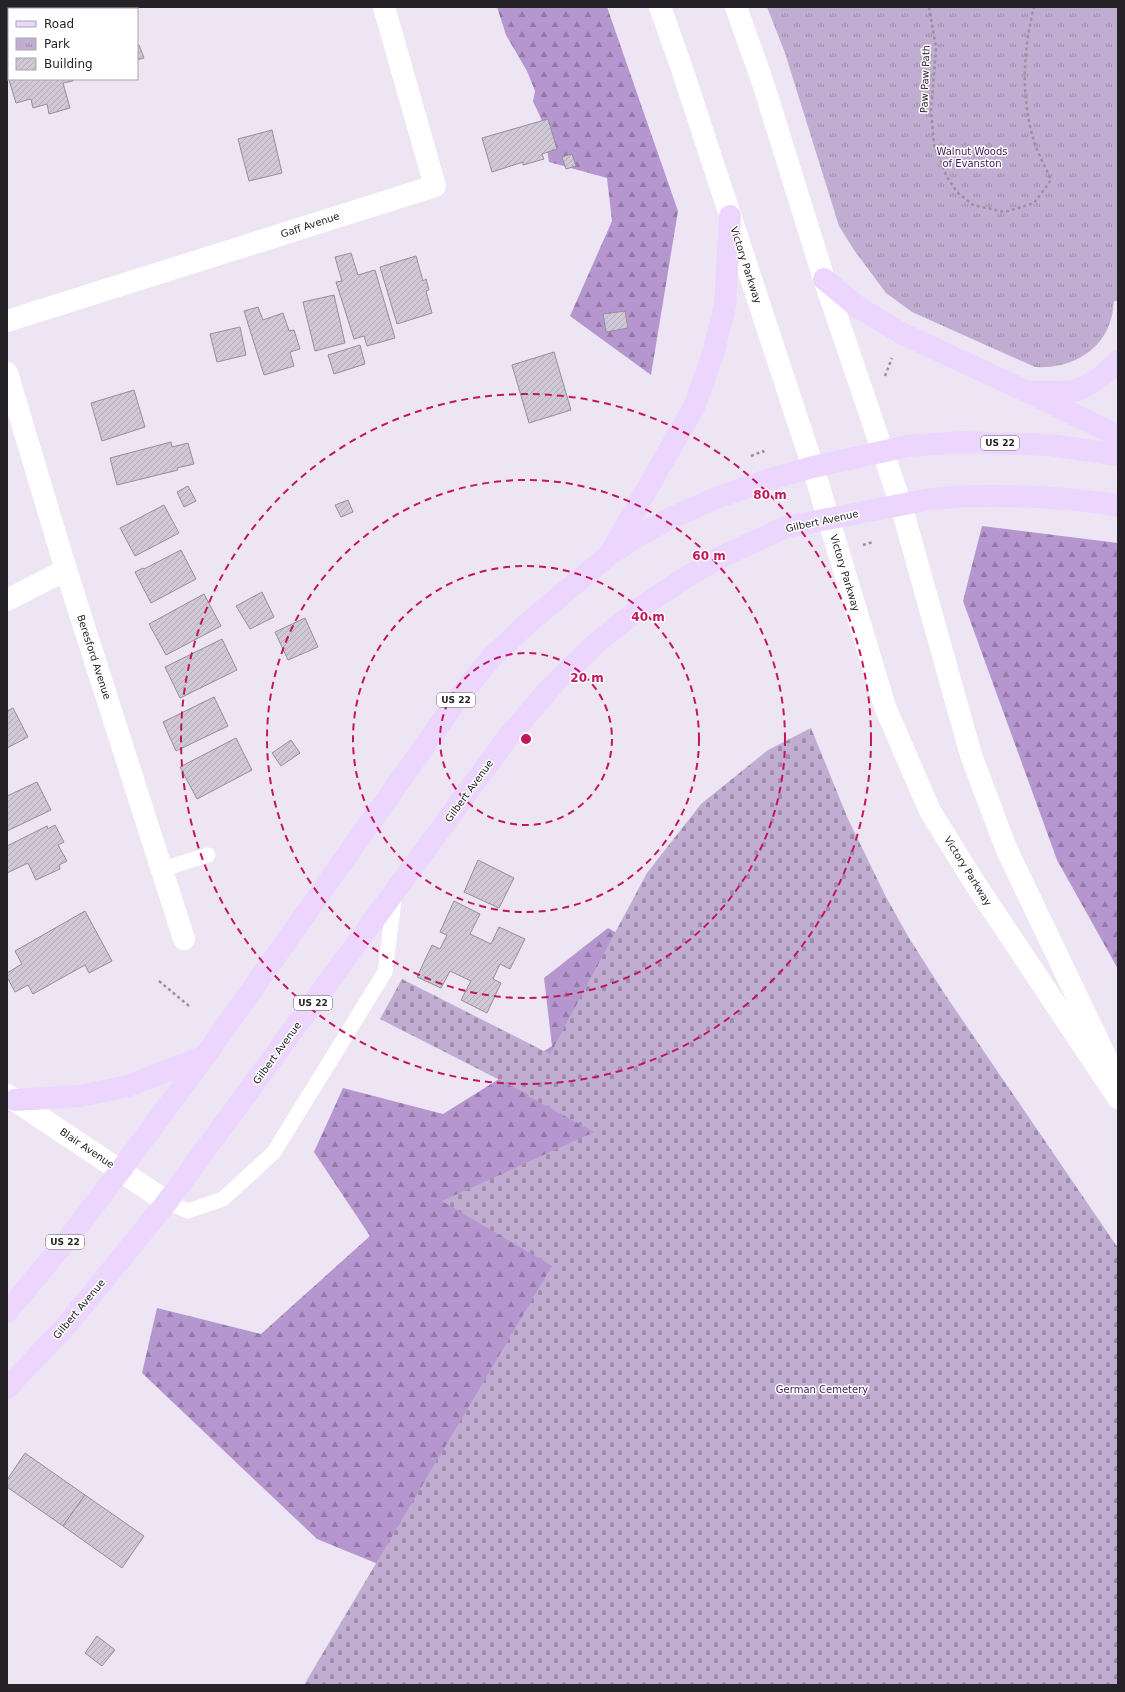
<svg xmlns="http://www.w3.org/2000/svg" width="1125" height="1692" font-family="'DejaVu Sans',sans-serif">
<style>
.forest{fill:url(#forest-firs)}
.cemetery{fill:url(#cemetery-stones)}
.park{fill:url(#park-tufts)}
.building{fill:url(#building-hatch);stroke:#968e9d}
.lines{fill:none;stroke-linecap:round;stroke-linejoin:round}
.path{stroke:#99929e;stroke-width:2.5;stroke-dasharray:3 3;stroke-linecap:butt}
.service{stroke:#fff;stroke-width:15}
.minor{stroke:#fff;stroke-width:22}
.tertiary{stroke:#fff;stroke-width:22}
.primary{stroke:#edd6fe;stroke-width:22}
.ring{fill:none;stroke:#c2185b;stroke-width:2;stroke-dasharray:7 5}
.labels{text-anchor:middle;dominant-baseline:central;stroke-width:3;stroke-linejoin:round;paint-order:stroke}
.shield{fill:#fff;stroke:#676568;stroke-width:1}
.shield-label{font-size:9px;font-weight:bold;fill:#262328}
.street-label{font-size:10px;fill:#262328;stroke:#fff}
.park-label{font-size:10px;fill:#42175b;stroke:#fff}
.centre{fill:#c2185b;stroke:#fff;stroke-width:2}
.ring-label{font-size:12px;text-anchor:middle;font-weight:bold;fill:#c2185b;stroke:#fff;stroke-width:3;stroke-linejoin:round;paint-order:stroke}
</style>
<defs>
<pattern id="forest-firs" width="22" height="20" patternUnits="userSpaceOnUse"><rect width="22" height="20" fill="#b696cf"/><path d="M5 1l3.5 6h-7zM16 11l3.5 6h-7z" fill="#947aa8"/></pattern>
<pattern id="cemetery-stones" width="16" height="16" patternUnits="userSpaceOnUse"><rect width="16" height="16" fill="#c1add1"/><path d="M2 7V4a2 2 0 0 1 4 0v3zM10 15v-3a2 2 0 0 1 4 0v3z" fill="#9d8caa"/></pattern>
<pattern id="park-tufts" width="24" height="20" patternUnits="userSpaceOnUse"><rect width="24" height="20" fill="#c1add1"/><path d="M3 7l-1-3M5 7V3M7 7l1-3M15 17l-1-3M17 17v-4M19 17l1-3" fill="none" stroke="#9d8caa"/></pattern>
<pattern id="building-hatch" width="6" height="6" patternUnits="userSpaceOnUse"><rect width="6" height="6" fill="#d0c7d7"/><path d="M-1 1l2-2M0 6l6-6M5 7l2-2" fill="none" stroke="#b2abb9"/></pattern>
</defs>
<rect width="100%" height="100%" fill="#ede4f4"/>
<!-- forest -->
<g class="forest">
<polygon points="497,7 607,7 678,211 651,375 570,316 612,221 607,178 549,162 543,123 533,101 535,91 527,71 506,35"/>
<polygon points="982,526 1118,543 1118,969 1057,860 963,601"/>
<polygon points="608,928 704,981 400,1573 317,1539 142,1373 157,1308 261,1334 370,1236 314,1152 343,1088 443,1114 552,1046 544,978"/>
</g>
<!-- cemetery -->
<polygon class="cemetery" points="811,728 848,819 886,897 909,938 944,993 1118,1248 1118,1685 304,1685 552,1266 442,1201 594,1132 528,1096 529,1095 380,1019 402,979 550,1054 647,873 701,804 768,750"/>
<!-- park -->
<path class="park" d="M767,7H1118V301H1114C1113,307 1113,313 1111,319C1102,353 1068,369 1035,367L912,312L886,293L854,250L839,226L785,53Z"/>
<!-- building -->
<g class="building">
<polygon points="137,45 139,45 144,58 137,60"/>
<polygon points="12,79 72,79 73,81 63,83 70,108 49,114 47,104 33,108 31,99 16,103 9,80"/>
<polygon points="548,119 557,149 542,154 544,159 523,165 523,162 492,172 482,138"/>
<polygon points="272,130 282,173 249,181 238,139"/>
<polygon points="572,154 576,166 566,169 562,157"/>
<polygon points="351,253 358,275 375,270 395,338 367,346 364,336 354,339 336,282 342,281 335,257"/>
<polygon points="416,256 423,281 426,279 429,290 426,291 432,313 397,324 380,267"/>
<polygon points="334,295 345,343 315,351 303,302"/>
<polygon points="258,307 263,320 283,313 289,331 294,330 300,349 290,352 294,366 264,375 244,311"/>
<polygon points="625,311 628,328 606,332 603,314"/>
<polygon points="240,327 246,355 217,362 210,334"/>
<polygon points="360,345 365,364 334,374 328,355"/>
<polygon points="554,352 571,410 529,423 512,365"/>
<polygon points="134,390 145,427 102,441 91,403"/>
<polygon points="171,442 172,447 188,443 194,464 177,468 178,470 117,485 110,458"/>
<polygon points="188,486 196,501 184,507 177,492"/>
<polygon points="348,500 353,512 341,517 335,505"/>
<polygon points="164,505 179,533 135,556 120,528"/>
<polygon points="181,550 196,579 151,603 135,572 143,568 144,569"/>
<polygon points="262,592 274,617 250,629 236,606"/>
<polygon points="204,594 221,626 166,655 149,624"/>
<polygon points="305,618 318,647 288,660 275,632"/>
<polygon points="222,639 237,670 180,698 165,667"/>
<polygon points="214,697 228,726 176,751 163,722"/>
<polygon points="13,708 28,737 7,748 7,711"/>
<polygon points="236,738 252,770 197,799 180,767"/>
<polygon points="291,740 300,753 281,766 272,753"/>
<polygon points="37,782 51,810 7,831 7,796"/>
<polygon points="55,825 64,842 58,845 67,861 59,865 60,869 36,880 28,863 7,873 7,846 47,826 48,829"/>
<polygon points="478,860 514,878 499,908 464,892"/>
<polygon points="454,901 480,914 470,934 491,944 499,927 525,939 510,969 500,964 493,979 501,983 487,1013 461,1000 471,981 450,971 441,988 417,977 432,945 440,949 447,935 440,932"/>
<polygon points="85,911 112,961 89,973 85,965 33,994 28,985 15,992 7,977 7,973 22,964 15,951"/>
<polygon points="25,1453 85,1495 63,1526 7,1487 7,1480"/>
<polygon points="85,1495 144,1536 122,1568 63,1526"/>
<polygon points="97,1636 115,1650 102,1666 85,1653"/>
</g>
<g class="lines">
<!-- path -->
<g class="path">
<path d="M929,7L936,48L931,111L934,145L947,177L957,192L973,205L1005,212L1034,203L1051,180C1045,166 1037,152 1033,138C1021,95 1023,50 1034,7"/>
<polyline points="885,376 892,358"/>
<polyline points="751,456 763,451 764,453"/>
<polyline points="863,545 873,542"/>
<polyline points="159,981 189,1006"/>
</g>
<!-- service -->
<g class="service">
<polyline points="163,869 208,855"/>
<polyline points="167,1202 188,1211 223,1199 274,1152 385,972 395,893"/>
</g>
<!-- minor -->
<g class="minor">
<polyline points="7,321 435,186 384,7"/>
<polyline points="7,373 66,570 184,939"/>
<polyline points="7,600 66,570"/>
<polyline points="7,1095 167,1202"/>
</g>
<!-- tertiary -->
<g class="tertiary">
<polyline points="660,7 680,63 813,467 885,707 930,811 974,882 1118,1098"/>
<polyline points="736,7 763,83 824,279 901,505 971,755 1006,848 1111,1068"/>
</g>
<!-- primary -->
<g class="primary">
<polyline points="824,279 859,308 903,334 1028,392 1118,436"/>
<path d="M1031,392C1044,391 1059,393 1072,391C1090,387 1106,374 1118,361"/>
<polyline points="611,552 694,407 713,354 725,306 730,216"/>
<polyline points="15,1100 80,1096 128,1086 205,1056"/>
<polyline points="7,1312 75,1230 120,1171 205,1056 457,700 492,657 528,623 609,555 638,536 669,519 716,498 770,479 813,467 908,446 961,442 1051,445 1118,455"/>
<path d="M7,1388L66,1326L167,1202L508,737L551,687L594,645L640,608L680,581L719,558L786,527L931,499C967,495 1003,496 1039,497C1065,499 1092,500 1118,506"/>
</g>
</g>
<!-- distance rings -->
<g class="ring">
<circle cx="526" cy="739" r="86"/>
<circle cx="526" cy="739" r="173"/>
<circle cx="526" cy="739" r="259"/>
<circle cx="526" cy="739" r="345"/>
</g>
<g class="labels">
<!-- shield labels -->
<g class="shield">
<rect x="981" y="436" width="38" height="14" rx="3"/>
<rect x="437" y="693" width="38" height="14" rx="3"/>
<rect x="294" y="996" width="38" height="14" rx="3"/>
<rect x="46" y="1235" width="38" height="14" rx="3"/>
</g>
<g class="shield-label">
<text x="1000" y="443">US 22</text>
<text x="456" y="700">US 22</text>
<text x="313" y="1003">US 22</text>
<text x="65" y="1242">US 22</text>
</g>
<!-- street labels -->
<g class="street-label">
<text transform="translate(925 79) rotate(-88)">Paw Paw Path</text>
<text transform="translate(310 225) rotate(-18)">Gaff Avenue</text>
<text transform="translate(746 265) rotate(72)">Victory Parkway</text>
<text transform="translate(822 521) rotate(-12)">Gilbert Avenue</text>
<text transform="translate(845 573) rotate(73)">Victory Parkway</text>
<text transform="translate(94 657) rotate(72)">Beresford Avenue</text>
<text transform="translate(469 791) rotate(-54)">Gilbert Avenue</text>
<text transform="translate(968 871) rotate(58)">Victory Parkway</text>
<text transform="translate(277 1053) rotate(-54)">Gilbert Avenue</text>
<text transform="translate(87 1148) rotate(34)">Blair Avenue</text>
<text transform="translate(79 1309) rotate(-50)">Gilbert Avenue</text>
</g>
<!-- park labels -->
<g class="park-label">
<text x="972" y="151">Walnut Woods<tspan x="972" dy="12">of Evanston</tspan></text>
<text x="822" y="1389">German Cemetery</text>
</g>
</g>
<circle cx="526" cy="739" r="6" class="centre"/>
<g class="ring-label">
<text x="770" y="499">80 m</text>
<text x="709" y="560">60 m</text>
<text x="648" y="621">40 m</text>
<text x="587" y="682">20 m</text>
</g>
<!-- border -->
<rect width="1125" height="1692" fill="none" stroke="#262328" stroke-width="16"/>
<!-- legend -->
<rect x="8" y="8" width="130" height="72" fill="#ffffff" stroke="#a8a7a9"/>
<rect x="16" y="21" width="20" height="6" fill="#edd6fe" stroke="#a8a7a9"/>
<text x="44" y="28" font-size="12" fill="#262328">Road</text>
<rect x="16" y="38" width="20" height="12" fill="url(#park-tufts)" stroke="#a8a7a9"/>
<text x="44" y="48" font-size="12" fill="#262328">Park</text>
<rect x="16" y="58" width="20" height="12" fill="url(#building-hatch)" stroke="#a8a7a9"/>
<text x="44" y="68" font-size="12" fill="#262328">Building</text>
</svg>
